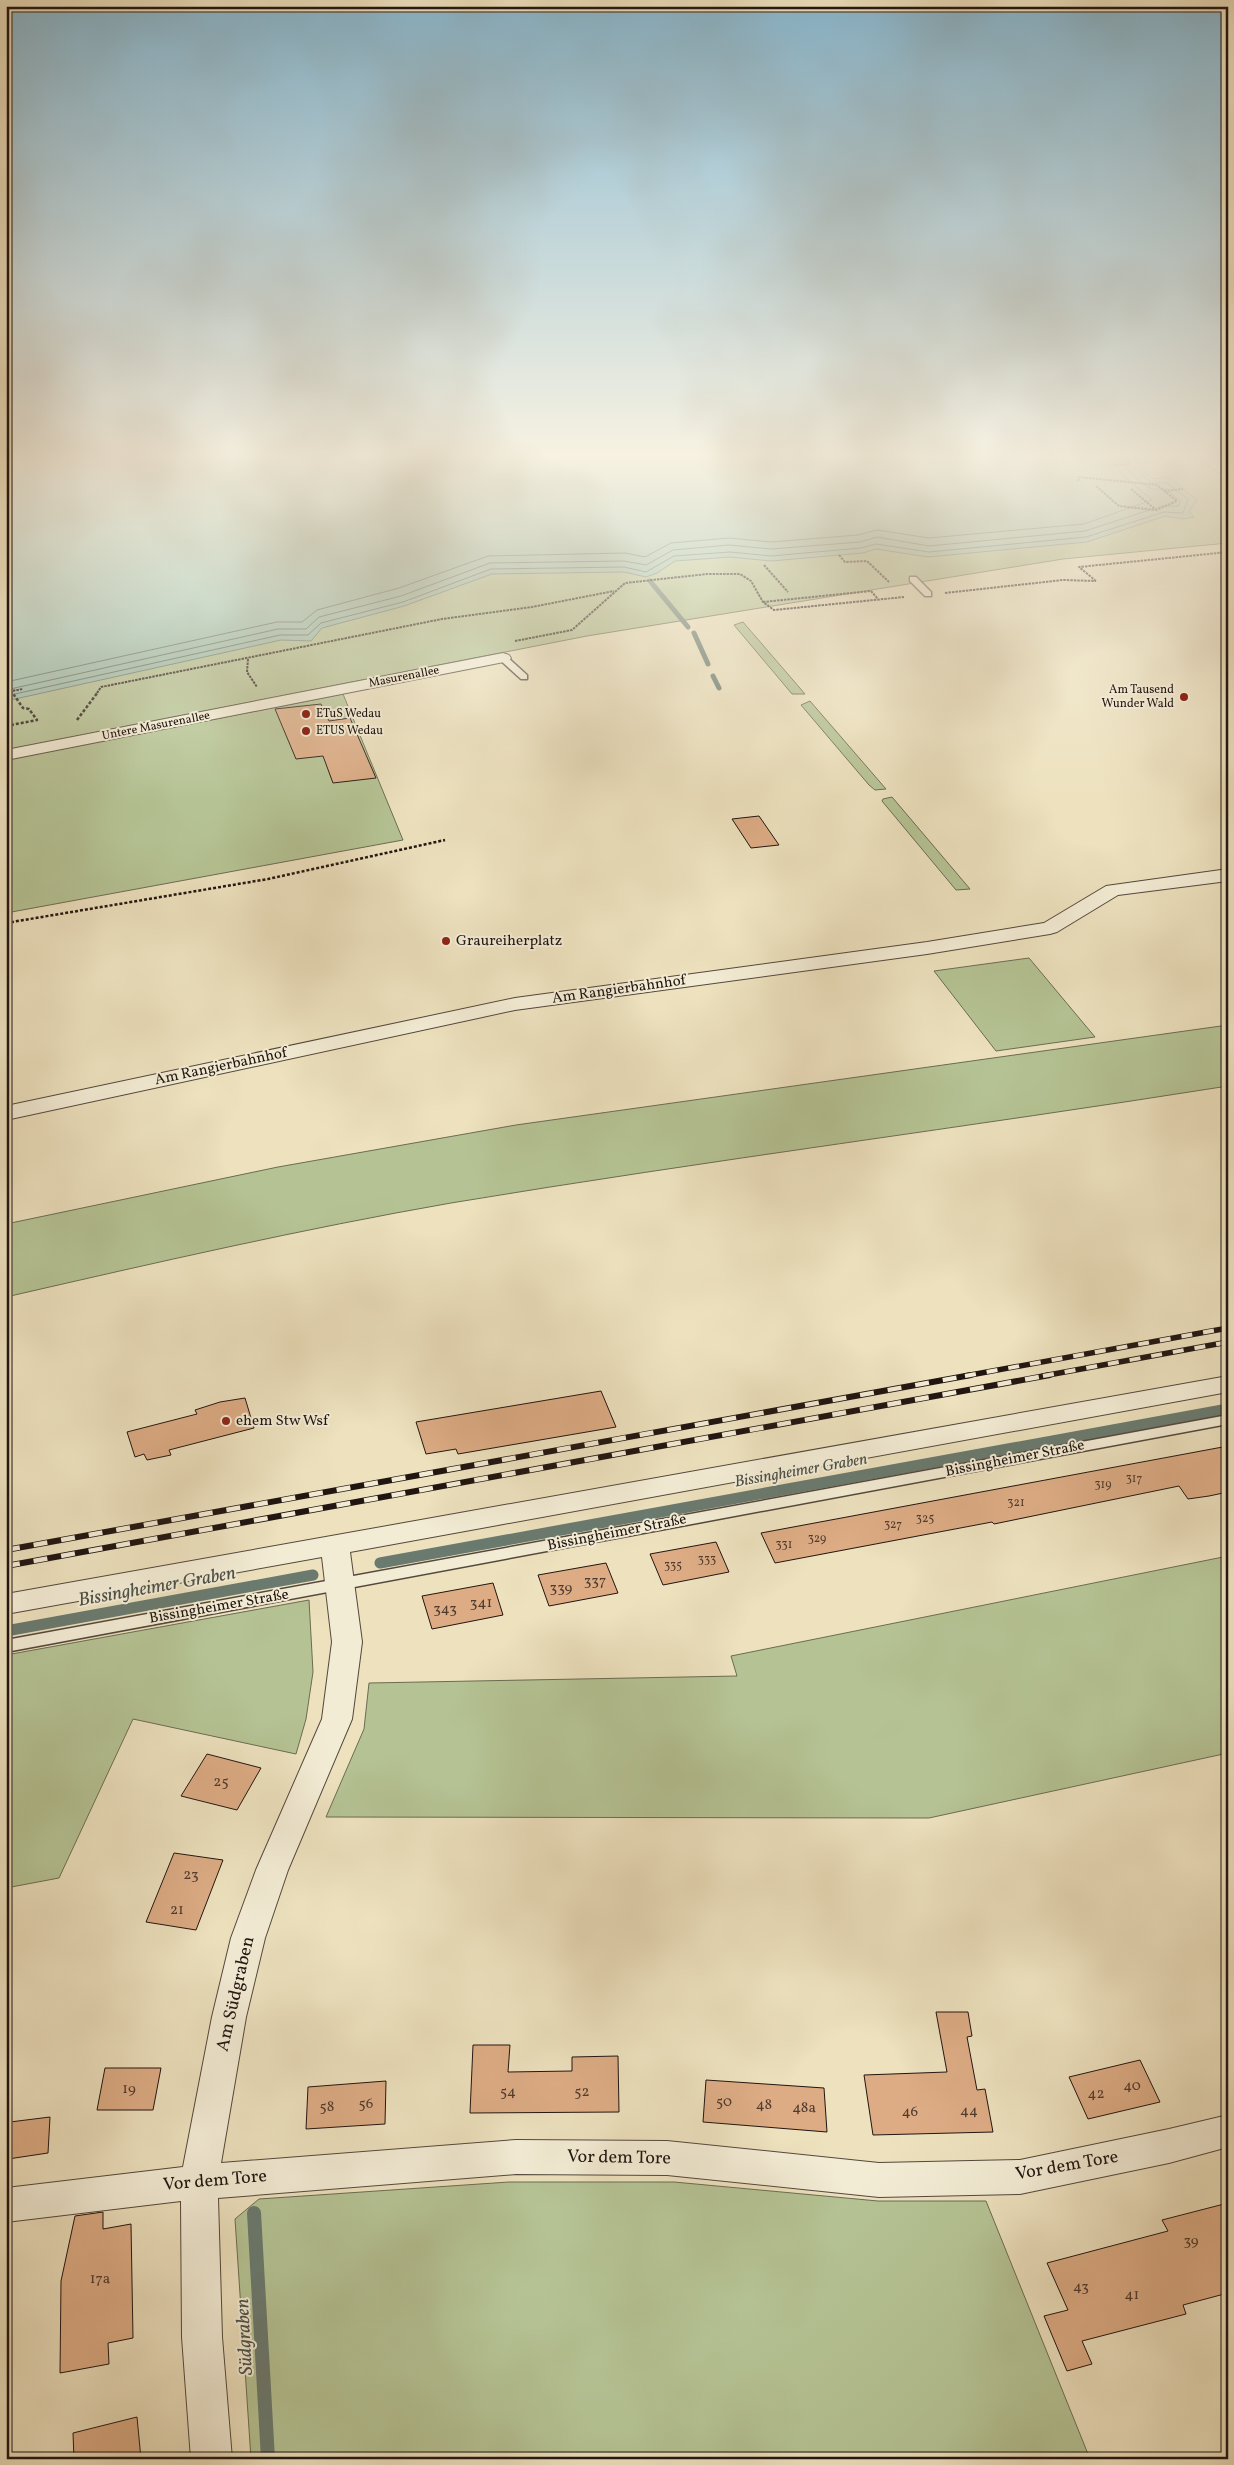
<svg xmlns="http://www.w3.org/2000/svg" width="1234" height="2465" font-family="Vollkorn,serif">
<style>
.green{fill:#b5c394;stroke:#6b6c52}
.water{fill:#9abead;stroke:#6a7a6f}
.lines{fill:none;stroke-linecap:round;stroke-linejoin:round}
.shore{stroke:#5e6a5f;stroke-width:1}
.stream-far2{stroke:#6a7a6f;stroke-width:5}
.stream-far1{stroke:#6a7a6f;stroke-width:11}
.stream{stroke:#6a7a6f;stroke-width:14}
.building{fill:#ddac85;stroke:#211511}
.lane-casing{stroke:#54483c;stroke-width:3}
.street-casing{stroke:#54483c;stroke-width:2}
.path-far1{stroke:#211511;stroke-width:2;stroke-dasharray:2.5 1;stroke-linecap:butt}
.path{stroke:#211511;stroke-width:2.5;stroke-dasharray:3 2;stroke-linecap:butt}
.lane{fill:#f3ecd5;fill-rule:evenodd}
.street{fill:#f3ecd5;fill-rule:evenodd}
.rail-far1-casing{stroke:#211511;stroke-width:5.5}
.rail-casing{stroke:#211511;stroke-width:6}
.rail-far1{stroke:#f3ecd5;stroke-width:4;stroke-dasharray:11;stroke-linecap:butt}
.rail{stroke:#f3ecd5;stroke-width:4.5;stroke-dasharray:14;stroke-linecap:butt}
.poi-dot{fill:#8f2418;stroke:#f3ecd5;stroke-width:2}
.labels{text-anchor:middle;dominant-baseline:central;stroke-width:4;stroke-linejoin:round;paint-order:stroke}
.far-street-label{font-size:12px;fill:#211511;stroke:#f3ecd5}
.far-poi-label{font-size:12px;fill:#211511;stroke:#f3ecd5;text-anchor:start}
.number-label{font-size:12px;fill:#503b2e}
.poi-label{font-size:15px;fill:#211511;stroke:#f3ecd5;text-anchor:start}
.street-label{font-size:15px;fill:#211511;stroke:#f3ecd5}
.near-number-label{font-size:15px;fill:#503b2e}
.water-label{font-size:16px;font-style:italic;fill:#4b5048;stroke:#f3ecd5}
.near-street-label{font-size:18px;fill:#211511;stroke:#f3ecd5}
.near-water-label{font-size:19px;font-style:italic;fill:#4b5048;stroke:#f3ecd5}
</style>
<rect width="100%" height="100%" fill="#ede1be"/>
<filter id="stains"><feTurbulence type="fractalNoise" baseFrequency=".004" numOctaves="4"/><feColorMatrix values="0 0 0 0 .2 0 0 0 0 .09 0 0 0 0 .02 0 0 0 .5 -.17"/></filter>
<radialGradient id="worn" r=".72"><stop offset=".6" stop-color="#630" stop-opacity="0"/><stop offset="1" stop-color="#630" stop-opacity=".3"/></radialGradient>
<!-- green -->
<g class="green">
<polygon points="6,454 1192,454 1228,479 1228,543 1063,559 587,636 6,750"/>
<polygon points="743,622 805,694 792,694 734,625"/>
<polygon points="343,694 403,840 6,913 6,760"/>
<polygon points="810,701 886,789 875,790 869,785 801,705"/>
<polygon points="892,797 970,889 956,890 882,801 883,799"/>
<polygon points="1029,958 1095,1037 996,1051 934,971"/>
<path d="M1228,1025V1086C969,1127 710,1160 451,1203C302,1229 154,1263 6,1297V1224L278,1167L516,1125Z"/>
<polygon points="1228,1556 1228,1753 929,1818 326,1817 364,1729 369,1683 737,1676 731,1656"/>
<polygon points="309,1600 313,1672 306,1719 296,1754 133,1719 59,1878 6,1888 6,1655"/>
<polygon points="509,2182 674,2182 878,2201 986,2201 1090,2459 251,2459 235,2219 259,2199"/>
</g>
<!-- water -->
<polygon class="water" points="6,454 1127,454 1145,467 1140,468 1154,479 1169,477 1197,500 1189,511 1194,517 1183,519 1165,516 1087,542 928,557 876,549 863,553 771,561 730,557 675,561 657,573 646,577 624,572 492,574 404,606 322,628 311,641 281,640 6,701"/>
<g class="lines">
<!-- shore -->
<g class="shore">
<polyline points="6,682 277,622 302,622 317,610 399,588 488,556 625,553 645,557 671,543 729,538 771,542 858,535 877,530 929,538 1084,524 1152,500 1120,473 1111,454"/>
<path d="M6,690L278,629H306L319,617L401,596L490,563L624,561L646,565L673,550L729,545L771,549L860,542L877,537L929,546L1085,531L1162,506H1179L1180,501L1166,489C1161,489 1154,490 1150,488C1139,484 1122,465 1119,454"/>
<polyline points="6,696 280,635 308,635 321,623 403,602 491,569 624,567 646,572 674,556 730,552 771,556 861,548 876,544 929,552 1086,537 1164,512 1183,513 1188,499 1167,483 1151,483 1126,458 1125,454"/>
</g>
<!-- stream-far2 -->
<g class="stream-far2">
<polyline points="650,581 688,627"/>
<polyline points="694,633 708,664"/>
<polyline points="713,676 719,688"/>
</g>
<!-- stream-far1 -->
<g class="stream-far1">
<polyline points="380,1563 1228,1409"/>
<polyline points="6,1631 313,1575"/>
</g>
<!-- stream -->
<polyline class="stream" points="254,2213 268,2459"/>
</g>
<!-- building -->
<g class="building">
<polygon points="321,704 329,721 350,718 376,778 333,783 323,756 296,759 275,709"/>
<polygon points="759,816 779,845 751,848 732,819"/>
<polygon points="601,1391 616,1427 458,1454 456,1449 426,1454 416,1422"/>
<polygon points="245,1398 254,1428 169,1450 171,1455 147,1460 144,1454 135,1457 127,1432 197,1414 195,1410 220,1402"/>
<polygon points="1228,1446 1228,1492 1209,1496 1188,1499 1179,1486 994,1524 992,1522 775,1563 761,1533"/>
<polygon points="716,1542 729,1572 663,1585 650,1554"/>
<polygon points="606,1563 618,1593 549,1606 538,1575"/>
<polygon points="493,1583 503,1615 432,1629 422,1596"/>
<polygon points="207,1754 261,1768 237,1810 181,1796"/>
<polygon points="174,1853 223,1860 196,1930 146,1922"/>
<polygon points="936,2012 968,2012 972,2036 967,2037 977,2090 985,2089 993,2132 873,2135 864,2075 947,2072"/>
<polygon points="473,2045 510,2045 508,2072 572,2071 572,2057 618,2056 619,2112 470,2113"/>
<polygon points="1140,2060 1160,2102 1088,2119 1069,2077"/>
<polygon points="105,2068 161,2068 153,2110 97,2110"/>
<polygon points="706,2080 824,2088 827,2132 703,2122"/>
<polygon points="386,2081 385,2124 306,2129 308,2087"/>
<polygon points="50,2117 48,2153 8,2159 10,2122"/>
<polygon points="1228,2203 1228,2293 1183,2305 1186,2314 1082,2341 1092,2364 1067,2371 1044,2316 1068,2310 1047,2263 1168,2231 1162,2220"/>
<polygon points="103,2212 103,2229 131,2224 133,2338 108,2343 109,2364 60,2373 61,2281 75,2216"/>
<polygon points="137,2417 141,2459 74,2459 73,2433"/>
</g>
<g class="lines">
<!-- lane casing -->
<g class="lane-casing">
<g id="lane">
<polygon points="910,577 916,577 931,592 931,596 925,596 910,581"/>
<polygon points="500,656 506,656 527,675 527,679 521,679 500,660"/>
<polygon points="1228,1415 1228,1424 6,1652 6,1640"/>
</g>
</g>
<!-- street casing -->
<g class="street-casing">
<g id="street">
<polygon points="503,653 509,655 511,658 509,661 6,760 6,750"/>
<polygon points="1228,869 1228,881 1118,895 1057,932 1050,934 927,954 515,1010 6,1120 6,1106 515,998 927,942 1044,923 1106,886"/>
<polygon points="1228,1376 1228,1392 350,1552 362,1642 352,1719 288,1870 265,1938 246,2017 221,2163 516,2140 667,2141 879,2163 1020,2160 1169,2129 1228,2115 1228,2147 1169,2163 1020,2194 879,2197 667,2175 516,2174 218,2198 222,2337 232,2459 191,2459 182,2337 181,2201 6,2222 6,2188 183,2167 212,2017 231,1938 256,1870 322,1719 332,1642 322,1557 6,1614 6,1594"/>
</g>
</g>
<!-- path-far1 -->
<g class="path-far1">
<polyline points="1124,459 1134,458"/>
<polyline points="1113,465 1130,464 1116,454"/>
<polyline points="1078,481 1079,477 1157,485 1177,501 1156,510 1119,506 1096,486"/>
<polyline points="1131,489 1155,509"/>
<polyline points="1164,491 1183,489"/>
<polyline points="839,555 845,562 867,561 889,582"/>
<polyline points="764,565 788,592"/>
<polyline points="1096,581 1079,567 1228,552"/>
<polyline points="945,593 1063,580 1096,581"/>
<polyline points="763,602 871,591 878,599"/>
<polyline points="515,641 572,630 625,583 707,574 740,574 751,581 763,602 774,610 904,597"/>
<polyline points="248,659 247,672 257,687"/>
<polyline points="11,691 12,693"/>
<polyline points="6,692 23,689"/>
<polyline points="97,693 101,687 442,619 532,607 614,591"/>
</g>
<!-- path -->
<g class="path">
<polyline points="77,720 98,692"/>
<polyline points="6,726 37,720 29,709 23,708 12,692"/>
<polyline points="6,923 268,879 445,840"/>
</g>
<!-- lane -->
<use href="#lane" class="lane"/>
<!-- street -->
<use href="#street" class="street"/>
<!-- rail-far1 casing -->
<g class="rail-far1-casing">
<g id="rail-far1">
<polyline points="965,1376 1228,1328"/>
<polyline points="1043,1376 1228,1342"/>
</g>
</g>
<!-- rail casing -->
<g class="rail-casing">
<g id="rail">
<polyline points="6,1550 971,1375"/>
<polyline points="6,1566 1050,1375"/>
</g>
</g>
<!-- rail-far1 -->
<use href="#rail-far1" class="rail-far1"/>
<!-- rail -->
<use href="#rail" class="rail"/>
</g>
<!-- sky -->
<linearGradient id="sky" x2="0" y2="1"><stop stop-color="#89b8d0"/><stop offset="0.57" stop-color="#f7f2e2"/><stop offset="1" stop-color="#f7f2e2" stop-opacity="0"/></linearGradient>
<rect width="1234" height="799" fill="url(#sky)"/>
<!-- markers -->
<g class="poi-dot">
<circle cx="1184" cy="697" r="5"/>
<circle cx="306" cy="714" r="5"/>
<circle cx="306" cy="731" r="5"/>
<circle cx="446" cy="941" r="5"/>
<circle cx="226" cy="1421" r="5"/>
</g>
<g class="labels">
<!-- far-street labels -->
<g class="far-street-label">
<text transform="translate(404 677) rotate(-11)">Masurenallee</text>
<text transform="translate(156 726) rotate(-11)">Untere Masurenallee</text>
</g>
<!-- far-poi labels -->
<g class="far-poi-label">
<text x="1174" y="690" text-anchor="end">Am Tausend<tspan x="1174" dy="14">Wunder Wald</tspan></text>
<text x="316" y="714">ETuS Wedau</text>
<text x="316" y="731">ETUS Wedau</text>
</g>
<!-- number labels -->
<g class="number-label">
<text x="1134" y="1479">317</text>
<text x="1103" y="1485">319</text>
<text x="1016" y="1503">321</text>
<text x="925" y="1519">325</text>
<text x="893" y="1525">327</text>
<text x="817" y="1539">329</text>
<text x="784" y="1545">331</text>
<text x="707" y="1560">333</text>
<text x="673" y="1566">335</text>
</g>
<!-- poi labels -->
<g class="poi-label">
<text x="456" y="941">Graureiherplatz</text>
<text x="236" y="1421">ehem Stw Wsf</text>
</g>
<!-- street labels -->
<g class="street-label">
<text transform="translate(619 990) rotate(-8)">Am Rangierbahnhof</text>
<text transform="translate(221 1067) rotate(-12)">Am Rangierbahnhof</text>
<text transform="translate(1015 1459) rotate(-11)">Bissingheimer Straße</text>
<text transform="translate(617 1533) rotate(-11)">Bissingheimer Straße</text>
<text transform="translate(219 1607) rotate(-10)">Bissingheimer Straße</text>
</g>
<!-- near-number labels -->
<g class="near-number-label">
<text x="595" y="1581">337</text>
<text x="561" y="1588">339</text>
<text x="481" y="1603">341</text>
<text x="445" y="1609">343</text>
<text x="221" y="1782">25</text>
<text x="191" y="1875">23</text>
<text x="177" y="1910">21</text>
<text x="1132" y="2086">40</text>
<text x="129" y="2089">19</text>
<text x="508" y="2092">54</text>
<text x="582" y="2092">52</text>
<text x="1096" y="2094">42</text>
<text x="724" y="2102">50</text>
<text x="366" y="2104">56</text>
<text x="764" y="2105">48</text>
<text x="327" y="2107">58</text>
<text x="804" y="2108">48a</text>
<text x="969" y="2111">44</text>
<text x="910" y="2112">46</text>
<text x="1191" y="2241">39</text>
<text x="100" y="2279">17a</text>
<text x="1081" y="2287">43</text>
<text x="1132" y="2295">41</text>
</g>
<!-- water labels -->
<g class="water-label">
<text transform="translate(801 1471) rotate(-10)">Bissingheimer Graben</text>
</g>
<!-- near-street labels -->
<g class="near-street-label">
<text transform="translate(236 1994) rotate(-77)">Am Südgraben</text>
<text transform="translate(619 2158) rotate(1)">Vor dem Tore</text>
<text transform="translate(1067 2166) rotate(-10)">Vor dem Tore</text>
<text transform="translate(215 2181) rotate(-5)">Vor dem Tore</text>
</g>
<!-- near-water labels -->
<g class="near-water-label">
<text transform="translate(157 1587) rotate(-10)">Bissingheimer Graben</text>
<text transform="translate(245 2337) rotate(-93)">Südgraben</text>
</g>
</g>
<!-- margin -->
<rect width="1234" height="2465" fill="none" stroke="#ede1be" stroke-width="25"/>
<rect x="8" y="8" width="1219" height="2450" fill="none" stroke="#211511" stroke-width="2.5"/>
<rect x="12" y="12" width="1209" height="2440" fill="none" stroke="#211511"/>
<rect width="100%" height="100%" filter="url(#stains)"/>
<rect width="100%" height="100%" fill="url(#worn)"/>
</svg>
